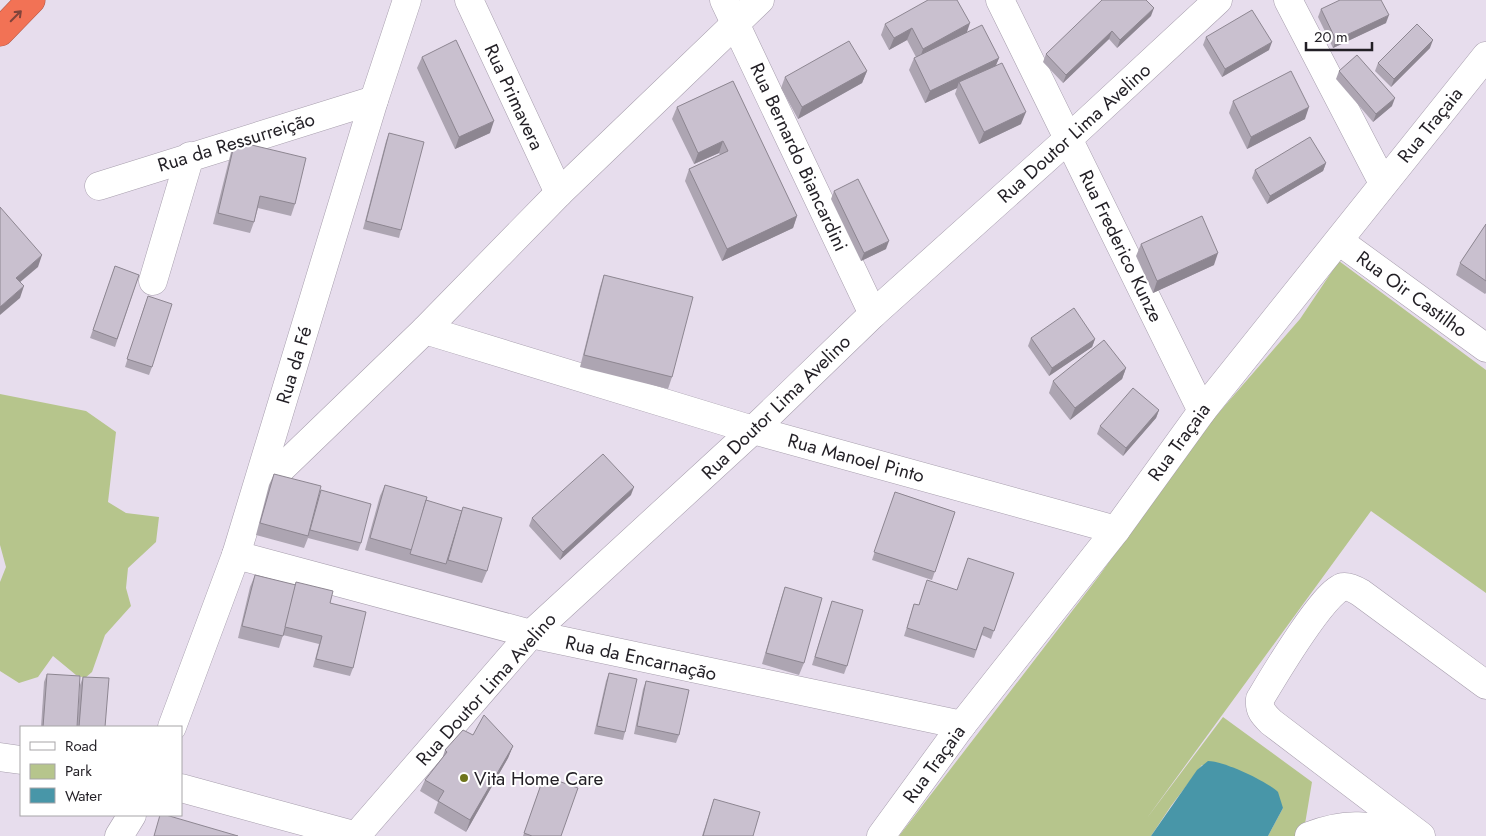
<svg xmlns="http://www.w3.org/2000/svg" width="1486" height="836" font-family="Jost,sans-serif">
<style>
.green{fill:#b6c58c}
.water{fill:#4896a8}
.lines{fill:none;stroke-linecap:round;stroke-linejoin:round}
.minor-casing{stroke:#a79ead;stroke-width:29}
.highway-casing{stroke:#a95544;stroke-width:29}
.minor{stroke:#fff;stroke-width:28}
.highway{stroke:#f27255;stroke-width:28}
.wall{fill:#ada5b2}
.shaded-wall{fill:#8d8691}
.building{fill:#c9c0cf;stroke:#8d8691}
.oneway{stroke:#80443b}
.poi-dot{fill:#6e741c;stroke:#fff;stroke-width:2}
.labels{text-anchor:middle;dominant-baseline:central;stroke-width:4;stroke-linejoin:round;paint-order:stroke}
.street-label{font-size:19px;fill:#221f25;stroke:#fff}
.poi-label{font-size:19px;fill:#221f25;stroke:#fff;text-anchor:start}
</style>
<rect width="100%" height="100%" fill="#e7dded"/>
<!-- green -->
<g class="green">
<polygon points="1339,261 1486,370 1486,593 1371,511 1147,818 1223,717 1312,782 1303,836 1268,836 1283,808 1202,765 1171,806 1151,836 899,836 1099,576 1202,432 1300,319"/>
<polygon points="0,394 86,411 116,432 108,502 126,513 159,517 156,542 128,568 126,588 131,606 105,635 92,672 85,678 76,675 53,656 38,677 19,683 0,671 0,582 6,567 0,545"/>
</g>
<!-- water -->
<path class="water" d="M1208,761C1224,761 1266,781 1278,792L1283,808L1268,836H1151L1197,770Z"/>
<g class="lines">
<!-- minor casing -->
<g class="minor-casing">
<g id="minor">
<polyline points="469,0 559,193"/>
<polyline points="724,0 873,314"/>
<polyline points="1000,0 1202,411"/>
<polyline points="1288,0 1383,183"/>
<polyline points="99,186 374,100"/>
<polyline points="1339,241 1486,348"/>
<polyline points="153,281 190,156"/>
<polyline points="425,330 753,430 1116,530"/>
<polyline points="257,492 425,330 559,193 760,0"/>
<polyline points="236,555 531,634 962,725"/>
<polyline points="172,727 236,555 374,100 407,0"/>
<polyline points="0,757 21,760"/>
<polyline points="181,788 357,836"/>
<polyline points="119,836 132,815"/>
<polyline points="356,836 531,634 753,430 873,314 1068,139 1218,0"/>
<polyline points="881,836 962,725 1116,530 1202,411 1486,56"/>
<path d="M1309,836C1349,820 1370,826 1411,836"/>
<path d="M1421,836L1271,722C1263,714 1259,710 1260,699C1272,679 1324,591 1343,587C1349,586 1356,590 1361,593L1486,685"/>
</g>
</g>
<!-- highway casing -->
<g class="highway-casing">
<polyline id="highway" points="0,32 31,0"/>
</g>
<!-- minor -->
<use href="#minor" class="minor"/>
<!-- highway -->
<use href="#highway" class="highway"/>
</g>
<!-- wall -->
<g class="wall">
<polygon points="1321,9 1386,23 1333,48 1318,17"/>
<polygon points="1151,16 1117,48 1109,39 1063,83 1043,62 1046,54"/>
<polygon points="885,24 967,33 999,58 996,65 1021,124 979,144 955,94 957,88 925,103 909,70 914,58 916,57 907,40 889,50 881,35"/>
<polygon points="1206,37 1269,50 1222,77 1203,45"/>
<polygon points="1430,48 1391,87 1375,71 1378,63"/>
<polygon points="422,57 490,133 455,149 417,68"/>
<polygon points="867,71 862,83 798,119 781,88 785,77"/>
<polygon points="1339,71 1392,106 1373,122 1336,79"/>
<polygon points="733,81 797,216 793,228 722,261 685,181 689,169 720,155 719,153 694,164 672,119 677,107"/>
<polygon points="1233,101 1305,119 1247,149 1229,113"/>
<polygon points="389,133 401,230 399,238 363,229 386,141"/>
<polygon points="235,141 295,204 291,216 258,208 254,222 250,233 213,224 231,152"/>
<polygon points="1326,163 1323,171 1267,204 1252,178 1255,170"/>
<polygon points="834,191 886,249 861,261 831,199"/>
<polygon points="1486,224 1486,293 1485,294 1456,275 1460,263"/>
<polygon points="1141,244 1214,265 1153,293 1136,256"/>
<polygon points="115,266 139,275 115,347 90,338"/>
<polygon points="604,275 672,377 668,389 580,367 600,287"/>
<polygon points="145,304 152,367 149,375 125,367"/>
<polygon points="1031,338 1095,339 1092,347 1049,376 1028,346"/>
<polygon points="1126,368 1122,379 1070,420 1049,393 1053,381"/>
<polygon points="1159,410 1156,418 1123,456 1097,434 1100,426"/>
<polygon points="274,474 318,498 321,490 361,543 358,551 308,538 304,548 256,535 269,485"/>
<polygon points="385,485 426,500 487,571 482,583 365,550 380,496"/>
<polygon points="895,492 955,512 932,580 872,560"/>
<polygon points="631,495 560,560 529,526 532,518"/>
<polygon points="1014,573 991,639 982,635 974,658 904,636 914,604 919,605 957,590"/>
<polygon points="255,575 330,603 353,668 350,676 313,667 319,644 283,635 279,648 238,638 250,587"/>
<polygon points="785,587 804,663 799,675 762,664 781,599"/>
<polygon points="832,601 847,666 844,674 812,665"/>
<polygon points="609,673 625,732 623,740 594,734 606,681"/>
<polygon points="47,674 77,727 41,727 44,682"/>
<polygon points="83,677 105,727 77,727 80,685"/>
<polygon points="646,681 679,735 676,743 634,734 643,689"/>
<polygon points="473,735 513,746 508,758 466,832 434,813 438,802 420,791 425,780 442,759 445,750"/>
<polygon points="544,776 561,836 523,836"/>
<polygon points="714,799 753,836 702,836"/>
</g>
<!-- shaded-wall -->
<g class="shaded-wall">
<polygon points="1154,8 1151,16 1117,48 1120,40"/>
<polygon points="1389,15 1386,23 1333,48 1336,40"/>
<polygon points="970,23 966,35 919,61 923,49"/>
<polygon points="912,28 907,40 889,50 894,38"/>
<polygon points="1112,31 1109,39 1063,83 1066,75"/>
<polygon points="1433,40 1430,48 1391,87 1394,79"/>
<polygon points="1272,42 1269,50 1222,77 1225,69"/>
<polygon points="999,58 994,70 959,82 957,88 925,103 930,91"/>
<polygon points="867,71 862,83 798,119 802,107"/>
<polygon points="1395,98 1392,106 1373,122 1376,114"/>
<polygon points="1309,107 1305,119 1247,149 1251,137"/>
<polygon points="1026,112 1021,124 979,144 984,132"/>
<polygon points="494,121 490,133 455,149 459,137"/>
<polygon points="723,141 719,153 694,164 698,153"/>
<polygon points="1326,163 1323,171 1267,204 1270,196"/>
<polygon points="797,216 793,228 722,261 727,249"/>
<polygon points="889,241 886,249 861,261 864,253"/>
<polygon points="1218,253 1214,265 1153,293 1157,281"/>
<polygon points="42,255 38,267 12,289 16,278"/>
<polygon points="24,286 20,298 0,315 0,307"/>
<polygon points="1095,339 1092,347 1049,376 1052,368"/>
<polygon points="1126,368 1122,379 1070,420 1075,408"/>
<polygon points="1159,410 1156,418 1123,456 1126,448"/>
<polygon points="634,487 631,495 560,560 563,552"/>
<polygon points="513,746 508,758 466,832 470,820"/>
</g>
<!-- building -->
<g class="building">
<polygon points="928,0 957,0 970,23 923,49 912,28 894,38 885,24"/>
<polygon points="1102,0 1146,0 1154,8 1120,40 1112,31 1066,75 1046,54"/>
<polygon points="1340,0 1381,0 1389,15 1336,40 1321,9"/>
<polygon points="1252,10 1272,42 1225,69 1206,37"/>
<polygon points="1417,24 1433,40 1394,79 1378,63"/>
<polygon points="982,25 999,58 930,91 914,58"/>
<polygon points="456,40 494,121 459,137 422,57"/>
<polygon points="849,41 867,71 802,107 785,77"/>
<polygon points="1357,55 1395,98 1376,114 1339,71"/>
<polygon points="1002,63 1026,112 984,132 959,82"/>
<polygon points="1291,71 1309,107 1251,137 1233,101"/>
<polygon points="733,81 797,216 727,249 689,169 728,151 723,141 698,153 677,107"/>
<polygon points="389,133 424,142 401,230 366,221"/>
<polygon points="1310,137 1326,163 1270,196 1255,170"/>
<polygon points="235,141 306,158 295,204 260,196 254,222 218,213"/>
<polygon points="858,179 889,241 864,253 834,191"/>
<polygon points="0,207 42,255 16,278 24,286 0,307"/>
<polygon points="1202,216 1218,253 1157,281 1141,244"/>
<polygon points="1486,224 1486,281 1460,263"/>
<polygon points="115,266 139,275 117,339 93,330"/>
<polygon points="604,275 693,297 672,377 584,355"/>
<polygon points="148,296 172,304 152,367 127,359"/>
<polygon points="1074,308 1095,339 1052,368 1031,338"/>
<polygon points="1104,340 1126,368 1075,408 1053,381"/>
<polygon points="1133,388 1159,410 1126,448 1100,426"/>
<polygon points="603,454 634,487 563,552 532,518"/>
<polygon points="274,474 321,486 308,536 260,523"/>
<polygon points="385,485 427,497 412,550 370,538"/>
<polygon points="321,490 371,504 361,543 310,530"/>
<polygon points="895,492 955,512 935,572 874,552"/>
<polygon points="426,500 462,511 446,564 410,554"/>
<polygon points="463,507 502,518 487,571 448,560"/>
<polygon points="968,558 1014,573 994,631 984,627 976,650 907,628 914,604 919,605 927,580 957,590"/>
<polygon points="255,575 296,585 283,636 242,626"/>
<polygon points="296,582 333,591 330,603 366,612 353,668 316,659 322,636 285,627"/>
<polygon points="785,587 822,598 804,663 766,653"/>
<polygon points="832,601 863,610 847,666 815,657"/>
<polygon points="609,673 637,679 625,732 597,726"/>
<polygon points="47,674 80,676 77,727 43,727"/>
<polygon points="83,677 109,678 105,727 79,727"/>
<polygon points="646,681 689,690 679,735 637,726"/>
<polygon points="484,715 513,746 470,820 438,801 444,791 425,780 447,752 445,750 463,730 473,735"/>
<polygon points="544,776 578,788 561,836 532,836 524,833"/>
<polygon points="714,799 760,812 753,836 703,836"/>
<polygon points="160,815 166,815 238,836 154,836"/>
</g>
<!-- one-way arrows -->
<defs><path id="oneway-shaft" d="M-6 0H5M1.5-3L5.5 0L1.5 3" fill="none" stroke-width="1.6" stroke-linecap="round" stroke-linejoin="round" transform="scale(1.25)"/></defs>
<use class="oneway" href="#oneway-shaft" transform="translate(16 16) rotate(-45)"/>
<!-- markers -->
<circle class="poi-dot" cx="464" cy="778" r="5"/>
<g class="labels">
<!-- street labels -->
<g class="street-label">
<text transform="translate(514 97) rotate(65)">Rua Primavera</text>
<text transform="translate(1430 125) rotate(-51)">Rua Traçaia</text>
<text transform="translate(1074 133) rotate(-42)">Rua Doutor Lima Avelino</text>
<text transform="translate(236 142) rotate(-17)">Rua da Ressurreição</text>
<text transform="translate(799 157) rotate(65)">Rua Bernardo Biancardini</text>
<text transform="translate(1121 246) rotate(64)">Rua Frederico Kunze</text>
<text transform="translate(1412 294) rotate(36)">Rua Oir Castilho</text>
<text transform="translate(294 365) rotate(-73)">Rua da Fé</text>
<text transform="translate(776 407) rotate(-44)">Rua Doutor Lima Avelino</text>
<text transform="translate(1179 442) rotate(-54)">Rua Traçaia</text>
<text transform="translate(856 458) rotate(15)">Rua Manoel Pinto</text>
<text transform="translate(641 658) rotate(12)">Rua da Encarnação</text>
<text transform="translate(486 689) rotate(-48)">Rua Doutor Lima Avelino</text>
<text transform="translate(934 764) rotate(-54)">Rua Traçaia</text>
</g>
<!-- poi labels -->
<g class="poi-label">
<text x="474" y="778">Vita Home Care</text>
</g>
</g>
<!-- legend -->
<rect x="20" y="726" width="162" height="90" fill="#ffffff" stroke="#a7a5a8"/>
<rect x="30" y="742" width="25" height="8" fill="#ffffff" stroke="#a7a5a8"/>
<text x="65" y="751" font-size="15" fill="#221f25">Road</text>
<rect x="30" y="764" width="25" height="15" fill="#b6c58c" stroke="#a7a5a8"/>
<text x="65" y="776" font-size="15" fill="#221f25">Park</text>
<rect x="30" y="788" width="25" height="15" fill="#4896a8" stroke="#a7a5a8"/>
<text x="65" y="801" font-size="15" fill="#221f25">Water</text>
<!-- scale -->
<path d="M1306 42v8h66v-8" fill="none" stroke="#221f25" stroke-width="2.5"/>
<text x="1314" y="42" font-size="15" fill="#221f25" stroke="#ffffff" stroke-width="4" paint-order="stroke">20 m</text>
</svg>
